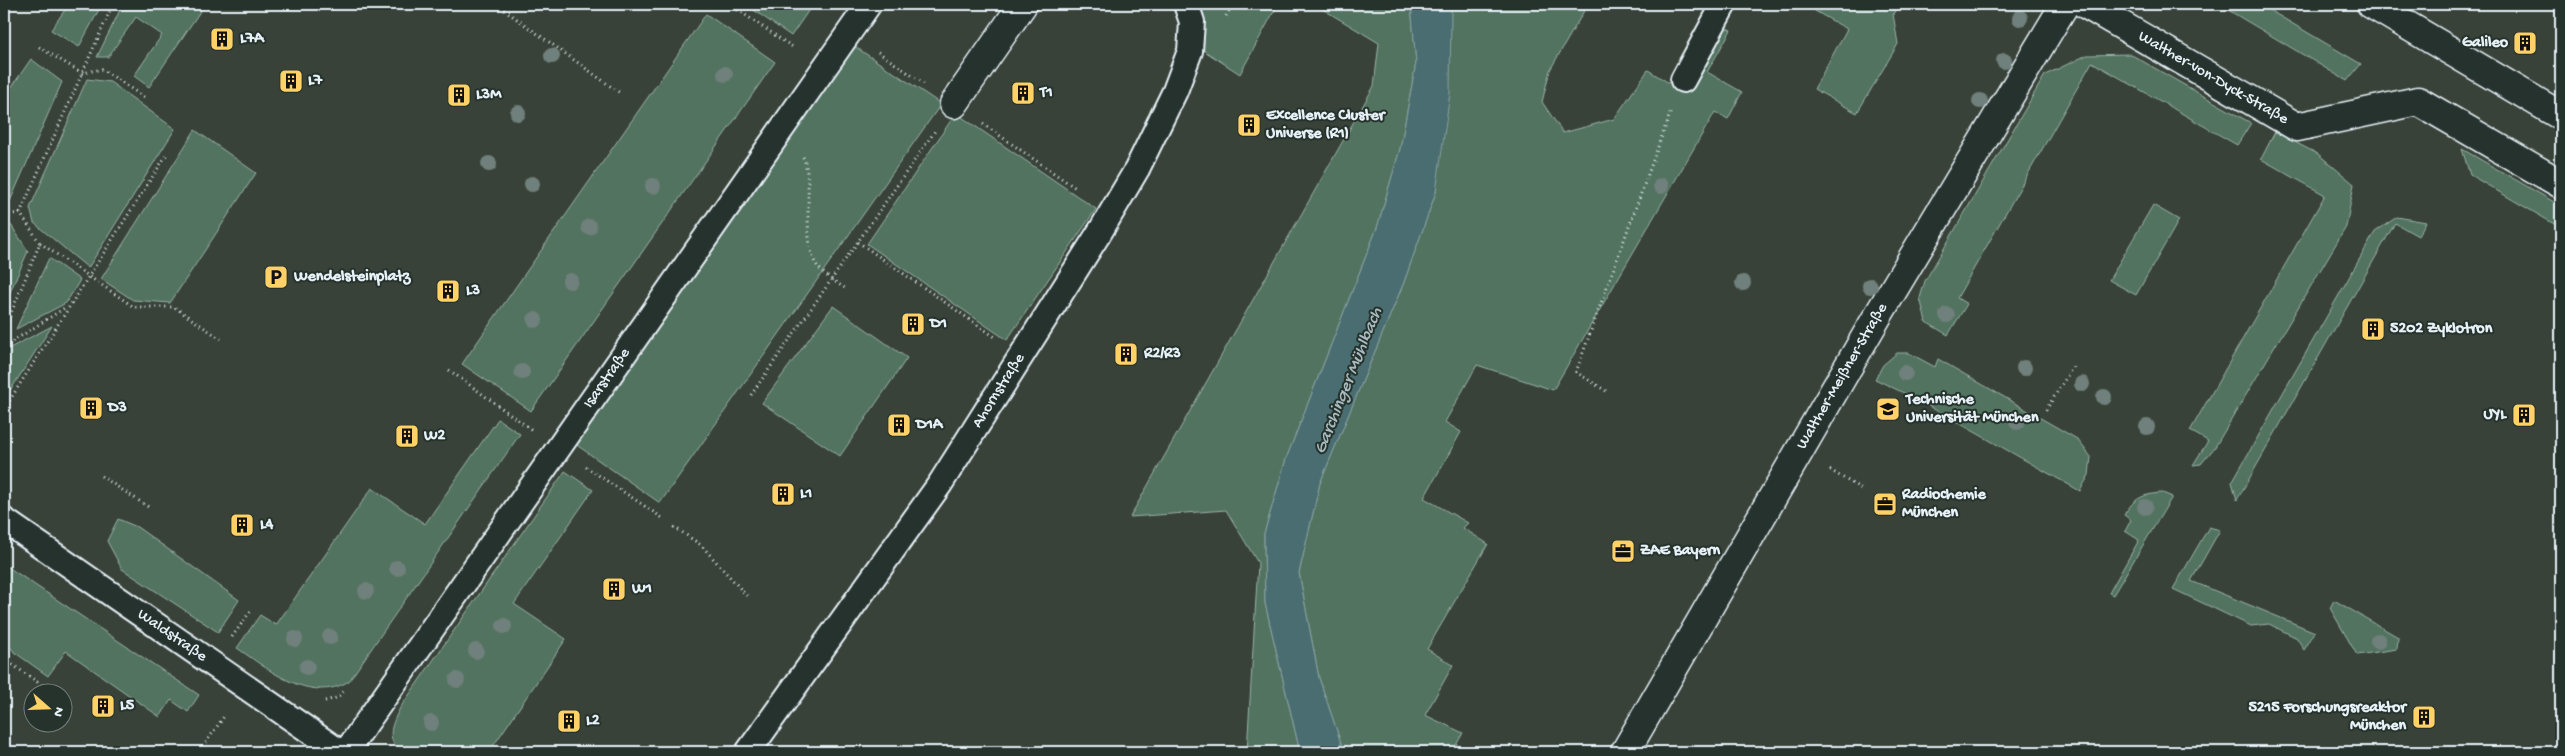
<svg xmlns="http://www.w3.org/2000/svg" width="2565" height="756" font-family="'Gochi Hand',sans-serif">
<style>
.built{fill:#394238;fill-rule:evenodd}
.green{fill:#51735e;stroke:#9cb2ab}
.water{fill:#4a6d70;stroke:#89a2a6}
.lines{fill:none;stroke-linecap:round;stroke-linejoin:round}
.lane-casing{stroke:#e8f1f8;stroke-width:28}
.street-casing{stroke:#e8f1f8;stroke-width:31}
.path{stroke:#e8f1f8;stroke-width:3;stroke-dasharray:1 4;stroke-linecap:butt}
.lane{stroke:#26332d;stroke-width:24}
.street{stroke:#26332d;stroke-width:28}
.tree{fill:#70807b}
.labels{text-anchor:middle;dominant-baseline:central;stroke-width:4;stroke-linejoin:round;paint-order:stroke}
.poi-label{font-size:16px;font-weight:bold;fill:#e8f1f8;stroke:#26332d;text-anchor:start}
.street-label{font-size:16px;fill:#e8f1f8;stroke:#26332d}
.water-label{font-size:18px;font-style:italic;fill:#a9bcc2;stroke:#26332d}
</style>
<rect width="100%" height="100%" fill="#26332d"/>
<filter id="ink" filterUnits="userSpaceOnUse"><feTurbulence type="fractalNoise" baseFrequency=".02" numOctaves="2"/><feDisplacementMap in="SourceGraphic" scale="10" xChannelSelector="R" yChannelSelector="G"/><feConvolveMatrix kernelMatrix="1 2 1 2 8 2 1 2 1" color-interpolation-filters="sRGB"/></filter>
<g filter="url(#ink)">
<!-- built -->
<path class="built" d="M4,4H2561V752H4ZM32,694H62V724H32Z"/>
<!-- green -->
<g class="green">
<polygon points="69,4 102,4 79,47 51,30"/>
<polygon points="123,4 205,4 149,87 134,76 162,35 136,17 108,57 97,57"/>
<polygon points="745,4 813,4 791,36"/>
<polygon points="1198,4 1278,4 1240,74 1203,50 1203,35"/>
<polygon points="1314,4 1411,4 1416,63 1400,149 1377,228 1286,459 1264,534 1265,603 1300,752 1247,752 1258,563 1226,510 1130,517 1374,86 1379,43"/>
<polygon points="1448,4 1588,4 1550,70 1542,102 1563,133 1614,119 1648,70 1682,91 1719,24 1731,30 1707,72 1742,92 1728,119 1715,112 1553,390 1477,365 1445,422 1461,432 1424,498 1468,523 1463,528 1488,544 1427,649 1453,665 1425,715 1463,733 1452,752 1344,752 1319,678 1299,573 1320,483 1404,282 1436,192 1451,11"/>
<polygon points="1818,4 1899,4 1893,14 1898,44 1857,113 1814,89 1847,29 1815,11"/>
<polygon points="2218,4 2259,4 2361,64 2347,81"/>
<polygon points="706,14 775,62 531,411 462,364"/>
<polygon points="851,44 941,104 660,503 578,446 575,440"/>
<polygon points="2130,54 2251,123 2237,145 2092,62 1957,298 1967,304 1948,335 1926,322 1920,298 1925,281 2045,75 2087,55"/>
<polygon points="31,59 62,82 8,206 4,206 4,98"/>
<polygon points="87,79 110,82 175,129 88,268 34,223 30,208"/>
<polygon points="956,113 1096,209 1007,340 867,244"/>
<polygon points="195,130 256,173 170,303 133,300 101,279"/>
<polygon points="2275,132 2318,154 2354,184 2346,227 2215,447 2201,464 2193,465 2208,441 2190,431 2325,195 2261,159"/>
<polygon points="2462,149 2561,206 2561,228 2470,175"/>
<polygon points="2153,205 2179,220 2136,295 2109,280"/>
<polygon points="2397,217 2426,222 2418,236 2395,223 2237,500 2232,482 2375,232"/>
<polygon points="11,225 28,251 4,306 4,226"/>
<polygon points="49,258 80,280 66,303 16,329"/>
<polygon points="833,306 907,358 840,456 762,403"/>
<polygon points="52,326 4,400 4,362 8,349"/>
<polygon points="1897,353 1909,353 1935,367 1938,359 2077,439 2091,457 2089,475 2080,491 1914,398 1875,379 1883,365"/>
<path d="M498,419L520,434L349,681C310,705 268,669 237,648L260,615L276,625L372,488L425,524Z"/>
<path d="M565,471L593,490L514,604L566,639L489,752H400C385,738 392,724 400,708Z"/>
<path d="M2163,493L2172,497L2113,595L2109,593L2139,540L2125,531L2131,520L2124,515C2134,498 2143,494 2163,493Z"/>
<polygon points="118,519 137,527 239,600 218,632 122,569 107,541"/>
<polygon points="2209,527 2220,530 2191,581 2315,632 2304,650 2297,638 2269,624 2251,626 2173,589"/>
<polygon points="5,565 199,695 188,712 171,700 160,717 66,651 48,676 14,652 7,642"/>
<polygon points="2334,600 2398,637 2397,649 2357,655 2330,608"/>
</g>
<!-- water -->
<polygon class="water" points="1411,4 1448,4 1451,11 1450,93 1436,192 1404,282 1320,483 1299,573 1319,678 1344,752 1300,752 1265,603 1264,534 1286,459 1377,228 1400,149 1416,63"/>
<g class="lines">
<!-- lane casing -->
<g class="lane-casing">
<g id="lane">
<polyline points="1683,80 1724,4"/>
<path id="s1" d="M4,520L340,752"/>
<path id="s2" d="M346,752L869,4"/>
<path id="s3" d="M748,752L940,484L1101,230L1137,169L1175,91L1190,51L1192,22L1186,4"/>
</g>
</g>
<!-- street casing -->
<g class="street-casing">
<g id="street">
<path id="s4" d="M2085,4L2297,127L2418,101L2561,184"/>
<polyline points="2371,4 2561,116"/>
<polyline points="954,104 1023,4"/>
<path id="s5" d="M1625,752L1877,317L2065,4"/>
</g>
</g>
<!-- path -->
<g class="path">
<polyline points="496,4 620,93"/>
<polyline points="729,4 794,48"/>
<polyline points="693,5 694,4"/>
<polyline points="1226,16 1233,4"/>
<polyline points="39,47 82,73 102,69 145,98"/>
<polyline points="878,52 926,85"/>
<polyline points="983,124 1077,189"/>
<path d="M803,157C807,165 807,174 808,183C809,204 805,246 816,264C822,274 835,282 845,288"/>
<polyline points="4,215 20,213"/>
<polyline points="858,242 995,337"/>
<polyline points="40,243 134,307 174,307 221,339"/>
<polyline points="4,330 40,243 20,213 113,4"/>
<polyline points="4,347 66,307"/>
<polyline points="449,370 532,430"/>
<polyline points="1606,391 1576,372 1671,111"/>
<polyline points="751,395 935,131"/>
<polyline points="4,409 167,154"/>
<polyline points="2046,410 2074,365"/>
<polyline points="586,467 664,519"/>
<polyline points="1830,470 1863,490"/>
<polyline points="101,476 150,508"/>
<polyline points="674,527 701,545 747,596"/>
<polyline points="232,637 252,609"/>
<polyline points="4,659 42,685"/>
<polyline points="325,701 336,698 346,690"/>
<polyline points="203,747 225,715"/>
</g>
<!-- lane -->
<use href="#lane" class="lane"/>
<!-- street -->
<use href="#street" class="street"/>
</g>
<!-- trees -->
<g class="tree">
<circle cx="2020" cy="18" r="8"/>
<circle cx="552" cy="56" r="8"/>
<circle cx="2004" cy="61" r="8"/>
<circle cx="725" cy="74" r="8"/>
<circle cx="1980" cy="101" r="8"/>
<circle cx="518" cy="113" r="8"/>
<circle cx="489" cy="164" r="8"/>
<circle cx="532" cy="184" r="8"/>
<circle cx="653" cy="186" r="8"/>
<circle cx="1661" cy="186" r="8"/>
<circle cx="589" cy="227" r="8"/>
<circle cx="570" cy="281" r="8"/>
<circle cx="1743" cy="283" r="8"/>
<circle cx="1870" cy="286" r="8"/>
<circle cx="1947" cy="315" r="8"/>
<circle cx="535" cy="320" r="8"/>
<circle cx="2024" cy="368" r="8"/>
<circle cx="522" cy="372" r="8"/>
<circle cx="1905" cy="373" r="8"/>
<circle cx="2082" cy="384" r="8"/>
<circle cx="2104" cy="397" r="8"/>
<circle cx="2017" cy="422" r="8"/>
<circle cx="2147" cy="427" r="8"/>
<circle cx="2145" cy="507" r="8"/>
<circle cx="397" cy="568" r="8"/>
<circle cx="366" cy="591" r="8"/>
<circle cx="504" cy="626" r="8"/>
<circle cx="330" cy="637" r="8"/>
<circle cx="295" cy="639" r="8"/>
<circle cx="2378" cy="641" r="8"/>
<circle cx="476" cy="651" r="8"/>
<circle cx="307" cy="667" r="8"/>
<circle cx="457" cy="680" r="8"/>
<circle cx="431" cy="723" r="8"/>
</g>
</g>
<!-- icons -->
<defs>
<g id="building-square" transform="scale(1.25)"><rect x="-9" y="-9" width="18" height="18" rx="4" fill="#ffd166" stroke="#26332d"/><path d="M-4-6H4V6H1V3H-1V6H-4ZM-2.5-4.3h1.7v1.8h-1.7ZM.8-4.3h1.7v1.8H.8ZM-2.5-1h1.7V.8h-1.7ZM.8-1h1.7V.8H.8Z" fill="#111"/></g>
<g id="parking-square" transform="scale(1.25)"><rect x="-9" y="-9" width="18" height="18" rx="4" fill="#ffd166" stroke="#26332d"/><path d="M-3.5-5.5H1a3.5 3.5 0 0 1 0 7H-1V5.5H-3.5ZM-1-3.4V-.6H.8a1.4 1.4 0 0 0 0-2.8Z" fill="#111"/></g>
<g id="university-square" transform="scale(1.25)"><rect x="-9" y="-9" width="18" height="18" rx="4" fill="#ffd166" stroke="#26332d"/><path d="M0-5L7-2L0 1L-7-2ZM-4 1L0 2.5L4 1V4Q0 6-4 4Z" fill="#111"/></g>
<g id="office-square" transform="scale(1.25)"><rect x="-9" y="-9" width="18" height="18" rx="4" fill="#ffd166" stroke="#26332d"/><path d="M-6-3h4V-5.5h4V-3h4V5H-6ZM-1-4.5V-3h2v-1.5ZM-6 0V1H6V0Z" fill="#111"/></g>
</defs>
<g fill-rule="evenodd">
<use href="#building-square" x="222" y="39"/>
<use href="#building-square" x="2525" y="43"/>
<use href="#building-square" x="291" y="81"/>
<use href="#building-square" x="1023" y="93"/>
<use href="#building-square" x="459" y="95"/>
<use href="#building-square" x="1249" y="125"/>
<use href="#parking-square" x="276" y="277"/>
<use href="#building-square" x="448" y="291"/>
<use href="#building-square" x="913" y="324"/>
<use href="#building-square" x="2373" y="329"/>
<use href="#building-square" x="1126" y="354"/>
<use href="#building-square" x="91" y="408"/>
<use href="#university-square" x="1888" y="409"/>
<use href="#building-square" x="2524" y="415"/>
<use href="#building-square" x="899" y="425"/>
<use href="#building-square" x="407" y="436"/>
<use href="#building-square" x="783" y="494"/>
<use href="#office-square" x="1885" y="504"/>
<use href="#building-square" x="242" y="525"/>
<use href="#office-square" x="1623" y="551"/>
<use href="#building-square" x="614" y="589"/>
<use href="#building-square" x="103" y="706"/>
<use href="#building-square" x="2424" y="717"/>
<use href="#building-square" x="569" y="721"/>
</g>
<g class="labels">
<!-- poi labels -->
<g class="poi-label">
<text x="240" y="39">L7A</text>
<text x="2508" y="43" text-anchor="end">Galileo</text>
<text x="308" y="81">L7</text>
<text x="1040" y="93">T1</text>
<text x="476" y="95">L3M</text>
<text x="1266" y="116">Excellence Cluster<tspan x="1266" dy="18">Universe (R1)</tspan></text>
<text x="294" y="277">Wendelsteinplatz</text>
<text x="466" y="291">L3</text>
<text x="930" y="324">D1</text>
<text x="2390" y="329">5202 Zyklotron</text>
<text x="1144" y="354">R2/R3</text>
<text x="1906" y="400">Technische<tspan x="1906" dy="18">Universität München</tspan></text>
<text x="108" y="408">D3</text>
<text x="2506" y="415" text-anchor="end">UYL</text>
<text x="916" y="425">D1A</text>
<text x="424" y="436">W2</text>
<text x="800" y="494">L1</text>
<text x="1902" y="495">Radiochemie<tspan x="1902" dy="18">München</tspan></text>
<text x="260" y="525">L4</text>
<text x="1640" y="551">ZAE Bayern</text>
<text x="632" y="589">W1</text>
<text x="120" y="706">L5</text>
<text x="2406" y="708" text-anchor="end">5215 Forschungsreaktor<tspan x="2406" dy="18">München</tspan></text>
<text x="586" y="721">L2</text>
</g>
<!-- street labels -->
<g class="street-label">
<text stroke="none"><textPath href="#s4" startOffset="148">Walther-von-Dyck-Straße</textPath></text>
<text stroke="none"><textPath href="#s5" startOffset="434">Walther-Meißner-Straße</textPath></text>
<text stroke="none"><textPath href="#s2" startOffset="456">Isarstraße</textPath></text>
<text stroke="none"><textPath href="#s3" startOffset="440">Ahornstraße</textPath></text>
<text stroke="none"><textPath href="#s1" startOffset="204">Waldstraße</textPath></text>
</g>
<!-- water labels -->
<g class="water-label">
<text transform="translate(1349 381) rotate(-68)">Garchinger Mühlbach</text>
</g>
</g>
<!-- margin -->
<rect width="2565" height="756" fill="none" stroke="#26332d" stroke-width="20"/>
<rect x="10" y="10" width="2545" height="736" fill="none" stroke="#e8f1f8" stroke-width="2" filter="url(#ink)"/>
<!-- north arrow -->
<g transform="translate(48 708) rotate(110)"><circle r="24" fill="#26332d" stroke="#747f7e"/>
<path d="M0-4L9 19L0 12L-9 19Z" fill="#ffd166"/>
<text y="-8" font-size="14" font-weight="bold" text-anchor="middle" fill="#e8f1f8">N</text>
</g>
</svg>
